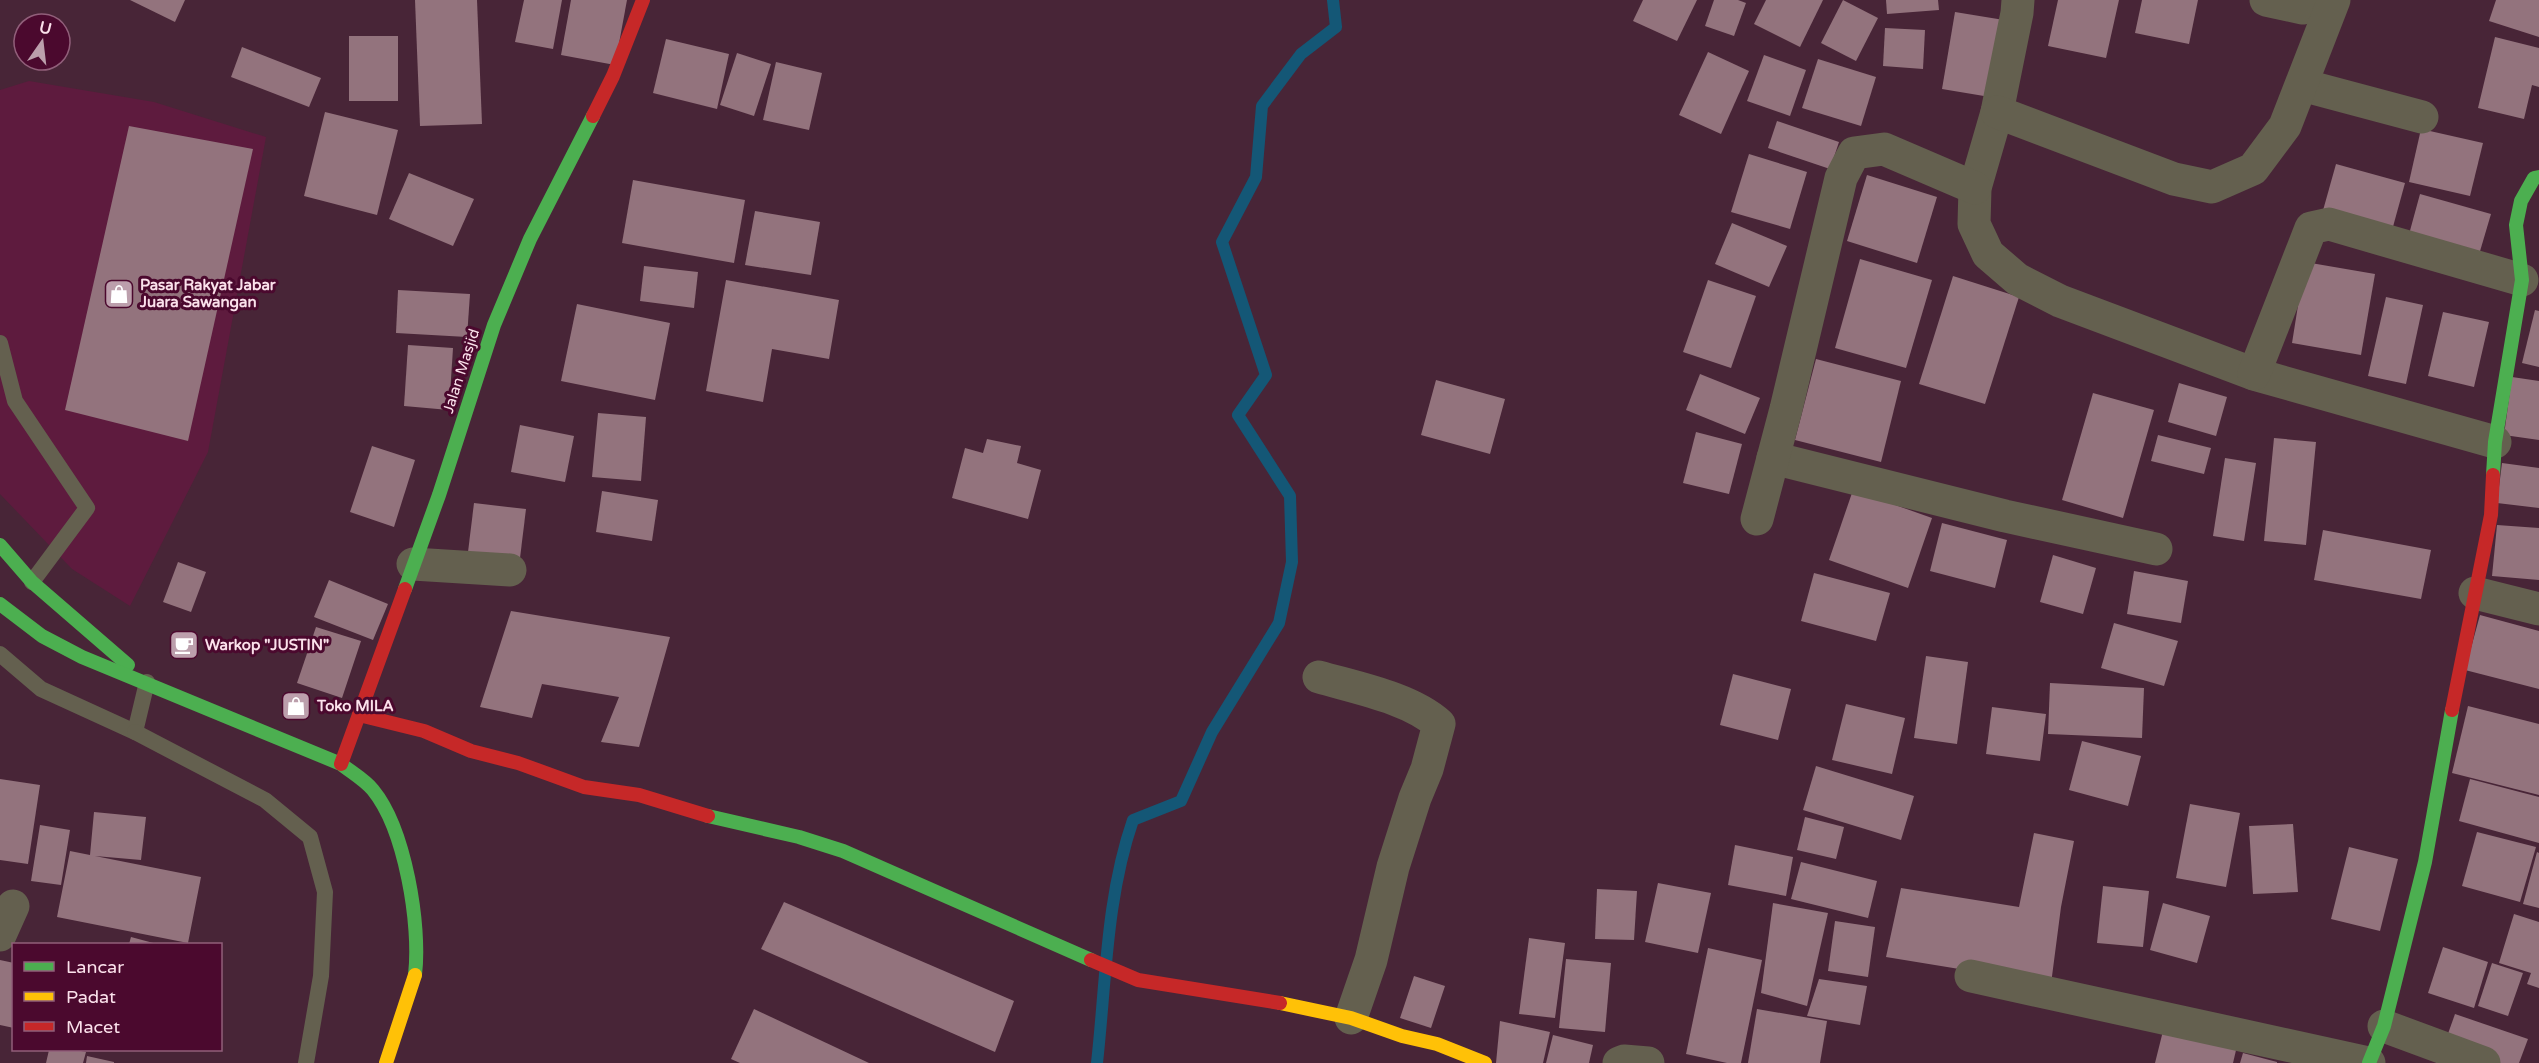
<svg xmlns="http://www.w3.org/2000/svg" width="2539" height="1063" font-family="'Varela Round',sans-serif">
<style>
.built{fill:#5e1b3e}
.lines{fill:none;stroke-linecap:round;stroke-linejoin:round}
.stream{stroke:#145776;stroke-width:12}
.building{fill:#93737d}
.lane{stroke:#64604f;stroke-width:16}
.street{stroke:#64604f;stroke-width:33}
.fast{stroke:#4caf50;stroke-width:14}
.slow{stroke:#ffc107;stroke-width:14}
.jam{stroke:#c62828;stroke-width:14}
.labels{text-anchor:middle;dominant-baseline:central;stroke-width:6;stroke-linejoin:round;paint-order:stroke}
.poi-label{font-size:15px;font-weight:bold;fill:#fbe1eb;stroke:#4b092e;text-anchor:start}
.street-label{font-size:15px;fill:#fbe1eb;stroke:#4b092e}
</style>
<rect width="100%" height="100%" fill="#482537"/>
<!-- built -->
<polygon class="built" points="29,81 154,102 266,137 208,452 130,606 72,569 0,494 0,90"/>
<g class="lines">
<!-- stream -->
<path class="stream" d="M1097,1063C1106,982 1106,898 1133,820L1181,801L1212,732L1279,623L1292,562L1290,496L1238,415L1266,375L1222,242L1256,177L1262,106L1301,54L1336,27L1333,0"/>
</g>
<!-- building -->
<g class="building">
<polygon points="130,0 185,0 175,22"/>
<polygon points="415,0 477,0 482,124 420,126"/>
<polygon points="524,0 562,0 553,49 515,42"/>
<polygon points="571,0 627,0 615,65 561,55"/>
<polygon points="1643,0 1697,0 1677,41 1633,21"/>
<polygon points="1714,0 1738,0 1746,3 1734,36 1705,26"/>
<polygon points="1766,0 1823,0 1800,47 1754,24"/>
<polygon points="1843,0 1878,18 1856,61 1821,43"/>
<polygon points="1886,0 1938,0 1939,10 1887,14"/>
<polygon points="2058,0 2119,0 2106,58 2048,46"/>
<polygon points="2142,0 2198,0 2189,44 2135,33"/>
<polygon points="2496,0 2539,0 2539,37 2489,21"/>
<polygon points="1955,12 2010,21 1996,98 1942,89"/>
<polygon points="1885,28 1925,30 1923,69 1883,66"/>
<rect x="349" y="36" width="49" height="65"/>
<polygon points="2495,37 2539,48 2539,87 2532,85 2524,119 2478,108"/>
<polygon points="666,39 729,54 717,109 653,93"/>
<polygon points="242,47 321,78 309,107 231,77"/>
<polygon points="1708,52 1749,71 1721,134 1679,115"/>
<polygon points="737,53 771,64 754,116 720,105"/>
<polygon points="1764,55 1806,70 1790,116 1747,101"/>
<polygon points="1818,59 1876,77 1861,126 1802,108"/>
<polygon points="776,62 822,73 809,130 763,120"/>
<polygon points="325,112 398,130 377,215 304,196"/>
<polygon points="1777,121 1839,142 1830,169 1768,148"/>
<polygon points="129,126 253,149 188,441 65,410"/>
<polygon points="2421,129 2483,143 2470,196 2409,182"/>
<polygon points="1749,154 1807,172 1790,229 1731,212"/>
<polygon points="2336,164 2405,183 2391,234 2322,214"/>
<polygon points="409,173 474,199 453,246 389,219"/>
<polygon points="1867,175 1937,197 1917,263 1847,241"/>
<polygon points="633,180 745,200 734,263 622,243"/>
<polygon points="2420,194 2491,214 2478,258 2408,238"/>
<polygon points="755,211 820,222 811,275 745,265"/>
<polygon points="1732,223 1787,246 1769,287 1715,264"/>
<polygon points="1860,259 1932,280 1906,368 1835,348"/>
<polygon points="2305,262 2375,274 2361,355 2292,343"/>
<polygon points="644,266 698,272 694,308 640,301"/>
<polygon points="1953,276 2019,297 1985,404 1919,384"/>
<polygon points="726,280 839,300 829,359 772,349 763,402 706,391"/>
<polygon points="1708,280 1756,296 1731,368 1683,352"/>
<polygon points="398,290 470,294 467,337 396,333"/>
<polygon points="2386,297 2423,305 2406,384 2368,376"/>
<polygon points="577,304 670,323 655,400 561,381"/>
<polygon points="2535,310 2539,311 2539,367 2522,363"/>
<polygon points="2443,312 2489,322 2474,387 2428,376"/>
<polygon points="408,345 453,348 449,410 404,406"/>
<polygon points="1816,359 1901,381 1881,462 1795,440"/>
<polygon points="1700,374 1760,398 1745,434 1686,410"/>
<polygon points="2512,377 2539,381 2539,440 2504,435"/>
<polygon points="1436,380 1505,399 1490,454 1421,435"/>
<polygon points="2179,383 2227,397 2216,436 2168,422"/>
<polygon points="2093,393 2154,410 2123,518 2062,500"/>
<polygon points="598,413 646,417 641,481 592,477"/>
<polygon points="520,425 574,436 565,482 511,472"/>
<polygon points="1696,432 1742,444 1729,494 1683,483"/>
<polygon points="2158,435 2211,448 2204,474 2151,461"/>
<polygon points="2274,438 2316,442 2306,545 2264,541"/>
<polygon points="987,439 1021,446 1017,463 1041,470 1028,519 952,498 965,448 983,453"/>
<polygon points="372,446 415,460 394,527 350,512"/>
<polygon points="2225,458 2256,463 2244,541 2213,536"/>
<polygon points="2502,463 2539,468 2539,508 2497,503"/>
<polygon points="1853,490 1932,518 1908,588 1829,560"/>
<polygon points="602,491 658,500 652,541 596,532"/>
<polygon points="474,503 526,509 520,558 468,552"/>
<polygon points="1942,523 2007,540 1995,588 1930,571"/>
<polygon points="2497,525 2539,528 2539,580 2492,576"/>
<polygon points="2323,530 2431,550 2421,599 2314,580"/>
<polygon points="2053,555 2096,568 2083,614 2040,602"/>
<polygon points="178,562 206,572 191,612 163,602"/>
<polygon points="2134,571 2188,581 2181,623 2127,614"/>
<polygon points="1814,573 1890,593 1876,641 1801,621"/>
<polygon points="329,580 388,604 373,640 314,617"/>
<polygon points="511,611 670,637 639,747 601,742 619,697 542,684 532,718 480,707"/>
<polygon points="2480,615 2539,631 2539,689 2465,670"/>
<polygon points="2114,623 2178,641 2164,686 2101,668"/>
<polygon points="316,627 361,641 342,698 297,683"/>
<polygon points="1926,656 1968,662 1957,744 1914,738"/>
<polygon points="1733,674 1791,689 1778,740 1720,725"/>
<polygon points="2050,683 2144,688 2142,738 2048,734"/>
<polygon points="1846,704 1905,718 1892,774 1832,760"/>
<polygon points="2468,706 2539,724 2539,795 2452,773"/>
<polygon points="1992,707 2046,714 2040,761 1986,754"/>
<polygon points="2082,741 2141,756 2128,806 2069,790"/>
<polygon points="1816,766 1914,796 1901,840 1803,810"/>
<polygon points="0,779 40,785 28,864 0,860"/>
<polygon points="2470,779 2539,797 2539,843 2459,821"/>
<polygon points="2190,804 2240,813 2226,887 2176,878"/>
<polygon points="94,812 146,817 141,860 95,856 201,877 188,943 57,917 70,851 90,855"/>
<polygon points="1805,817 1844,827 1836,859 1797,850"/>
<polygon points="2293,824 2298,892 2253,894 2249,826"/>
<polygon points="40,825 70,830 61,885 31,881"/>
<polygon points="2477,832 2536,847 2520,902 2462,886"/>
<polygon points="2034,833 2074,841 2061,907 2051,984 1886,957 1901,888 2019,907"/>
<polygon points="1735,845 1793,857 1786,896 1728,885"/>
<polygon points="2349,847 2398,859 2380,931 2331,919"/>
<polygon points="2537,852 2539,853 2539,908 2523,904"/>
<polygon points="1801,862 1877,881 1868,918 1791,899"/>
<polygon points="1658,883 1711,893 1698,953 1645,942"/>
<polygon points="2103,886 2149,891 2143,947 2097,943"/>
<polygon points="1597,889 1637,891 1634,940 1595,939"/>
<polygon points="784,902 1014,1001 995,1052 761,949"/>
<polygon points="1773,903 1828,913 1807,1006 1761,993"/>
<polygon points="2163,903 2210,916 2197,963 2150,950"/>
<polygon points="2514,914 2539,922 2539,988 2527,984 2531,973 2499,963"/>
<polygon points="1835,921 1875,927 1868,977 1828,971"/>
<polygon points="131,937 157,944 129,944"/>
<polygon points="1529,938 1565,943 1555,1018 1519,1014"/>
<polygon points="2443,947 2488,962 2474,1008 2428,993"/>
<polygon points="1708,948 1762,960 1741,1063 1727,1063 1686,1054"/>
<polygon points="1566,959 1611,963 1605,1032 1559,1028"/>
<polygon points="0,960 14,963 14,1028 0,1025"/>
<polygon points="2492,963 2523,973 2508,1016 2478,1006"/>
<polygon points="1414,976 1445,986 1431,1028 1400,1018"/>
<polygon points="1819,979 1867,986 1860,1025 1807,1016"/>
<polygon points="754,1009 869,1063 740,1063 731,1059"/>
<polygon points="1757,1009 1827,1021 1820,1063 1748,1063"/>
<polygon points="2455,1014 2528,1039 2519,1063 2496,1063 2444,1045"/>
<polygon points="1500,1021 1550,1032 1543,1063 1496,1063"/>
<polygon points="2164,1027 2237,1046 2233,1063 2155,1063"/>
<polygon points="1553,1035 1593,1045 1589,1063 1546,1063"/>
<polygon points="49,1050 75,1050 86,1052 83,1063 46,1063"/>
<polygon points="2243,1053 2277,1062 2277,1063 2240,1063"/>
<polygon points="87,1056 114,1062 114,1063 86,1063"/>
</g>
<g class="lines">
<!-- lane -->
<g class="lane">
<polyline points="0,343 15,401 87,508 32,582"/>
<polyline points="0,654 41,689 135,732 147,682"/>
<polyline points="135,732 265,800 310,837 325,892 321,976 306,1063"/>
</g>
<!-- street -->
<g class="street">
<polyline points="2018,0 2017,13 1997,112 1975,188 1974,224 1988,254 2017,279 2060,301 2254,374 2495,442"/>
<polyline points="2266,0 2303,8"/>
<polyline points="2302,85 2422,117"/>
<polyline points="1997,112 2174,179 2212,187 2253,169 2285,126 2334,0"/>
<polyline points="2254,374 2311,228 2329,224 2522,280"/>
<polyline points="1773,458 2005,516 2156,549"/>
<polyline points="1757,519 1786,409 1841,178 1854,153 1884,149 1975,188"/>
<polyline points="413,564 510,570"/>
<polyline points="2475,593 2539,609"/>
<path d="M1319,677C1357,688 1410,698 1439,724L1427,769L1415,798L1393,867L1371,960L1351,1018"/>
<polyline points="0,935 13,906"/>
<polyline points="1971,976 2369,1063"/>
<polyline points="2384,1026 2484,1063"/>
<polyline points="1619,1063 1624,1061 1648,1063"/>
</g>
<!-- fast -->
<g class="fast">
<polyline points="2493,475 2495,442 2522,280 2516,225 2521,201 2534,178 2539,177"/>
<polyline points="0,545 32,582 128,665"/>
<polyline points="405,589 439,495 494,325 530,239 593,116"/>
<path d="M0,604L42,636L82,657L341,764C351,772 365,780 373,790C405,829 421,925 415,975"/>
<polyline points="708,816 799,837 843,851 1091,960"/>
<polyline points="2369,1063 2384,1026 2425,862 2452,710"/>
</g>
<!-- slow -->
<g class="slow">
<polyline points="1280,1003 1351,1018 1402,1036 1437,1044 1485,1063"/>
<polyline points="386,1063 415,975"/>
</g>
<!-- jam -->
<g class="jam">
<polyline points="593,116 613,76 643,0"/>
<polyline points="2452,710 2491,515 2493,475"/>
<polyline points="359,715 424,731 471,751 518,763 584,787 639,795 708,816"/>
<polyline points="341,764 405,589"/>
<polyline points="1091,960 1138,980 1280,1003"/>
</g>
</g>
<!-- icons -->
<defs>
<g id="shop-square" transform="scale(1.5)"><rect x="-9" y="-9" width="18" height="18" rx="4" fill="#bc9fac" stroke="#4b092e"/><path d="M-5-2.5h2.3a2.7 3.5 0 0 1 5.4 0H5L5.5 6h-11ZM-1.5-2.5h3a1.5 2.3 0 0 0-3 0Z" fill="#fff"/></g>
<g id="cafe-square" transform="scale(1.5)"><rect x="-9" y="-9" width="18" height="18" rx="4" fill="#bc9fac" stroke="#4b092e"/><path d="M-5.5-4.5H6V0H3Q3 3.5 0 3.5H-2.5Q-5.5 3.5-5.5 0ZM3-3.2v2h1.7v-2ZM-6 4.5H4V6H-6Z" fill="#fff"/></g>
</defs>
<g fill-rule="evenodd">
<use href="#shop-square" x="119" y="294"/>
<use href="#cafe-square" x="184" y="645"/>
<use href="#shop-square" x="296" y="706"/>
</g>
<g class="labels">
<!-- poi labels -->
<g class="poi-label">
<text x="140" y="285">Pasar Rakyat Jabar<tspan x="140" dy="17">Juara Sawangan</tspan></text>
<text x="205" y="645">Warkop "JUSTIN"</text>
<text x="317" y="706">Toko MILA</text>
</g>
<!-- street labels -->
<g class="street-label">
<text transform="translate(461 371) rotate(-72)">Jalan Masjid</text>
</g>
</g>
<!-- legend -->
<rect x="12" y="943" width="210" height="108" fill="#4b092e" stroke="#915f7a" stroke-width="1.5"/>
<rect x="24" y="962" width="30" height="9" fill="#4caf50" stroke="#915f7a" stroke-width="1.5"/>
<text x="66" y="973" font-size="18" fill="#fbe1eb">Lancar</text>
<rect x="24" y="992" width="30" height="9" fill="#ffc107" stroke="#915f7a" stroke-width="1.5"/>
<text x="66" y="1003" font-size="18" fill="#fbe1eb">Padat</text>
<rect x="24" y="1022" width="30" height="9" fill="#c62828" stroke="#915f7a" stroke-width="1.5"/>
<text x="66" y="1033" font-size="18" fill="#fbe1eb">Macet</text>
<!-- north arrow -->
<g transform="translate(42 42) rotate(14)"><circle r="28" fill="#4b092e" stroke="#915f7a" stroke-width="1.5"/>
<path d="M0-4.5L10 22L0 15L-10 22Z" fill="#bc9fac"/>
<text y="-9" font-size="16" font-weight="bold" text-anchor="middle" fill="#fbe1eb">U</text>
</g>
</svg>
